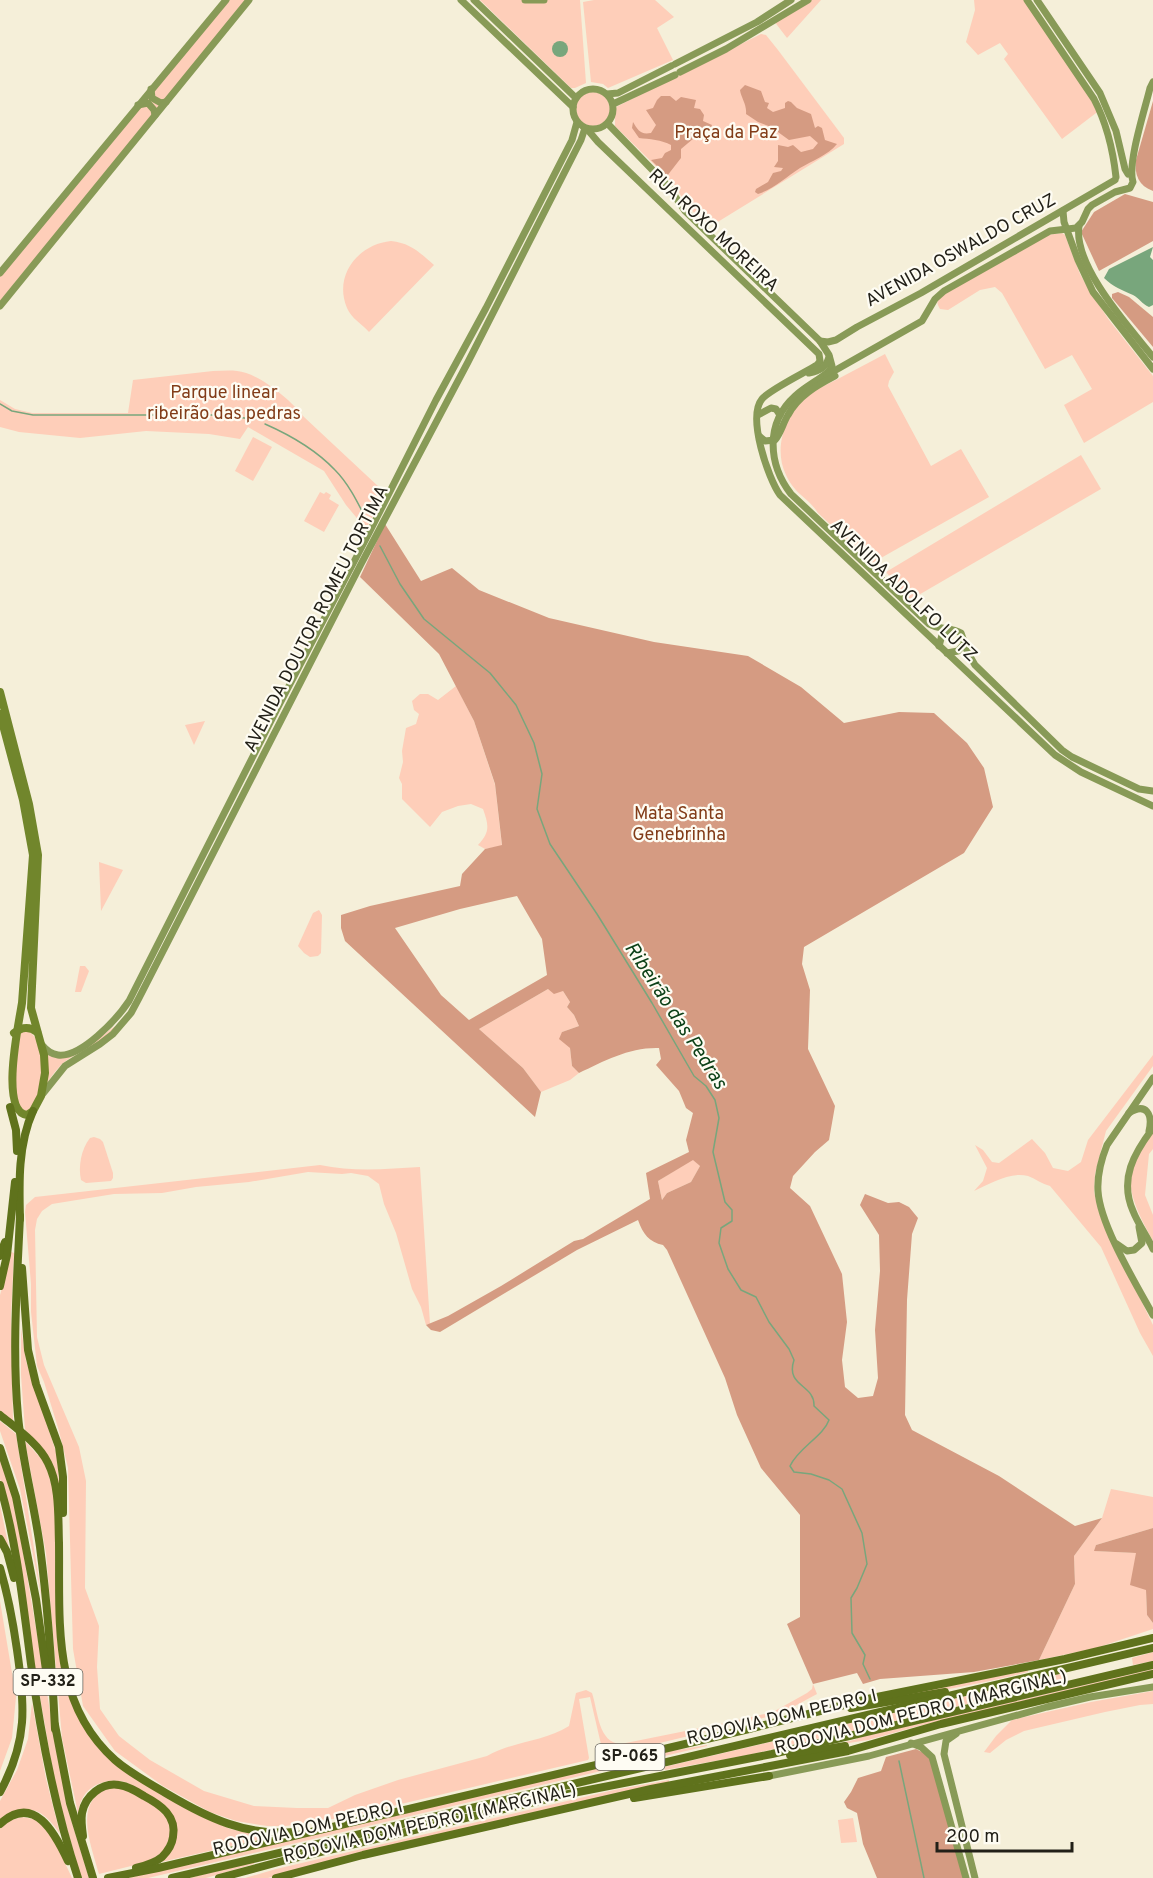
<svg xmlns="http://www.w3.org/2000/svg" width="1153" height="1878" font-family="Overpass,sans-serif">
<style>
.green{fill:#feceb9}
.forest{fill:#d59b82;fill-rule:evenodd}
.water{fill:#78a67c}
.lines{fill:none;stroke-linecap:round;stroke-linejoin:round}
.stream{stroke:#78a67c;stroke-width:1.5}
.secondary{stroke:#889a57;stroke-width:7}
.primary{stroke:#71862c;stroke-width:8}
.highway{stroke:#5f721c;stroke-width:8}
.labels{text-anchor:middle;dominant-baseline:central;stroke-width:4.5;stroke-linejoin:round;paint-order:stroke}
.shield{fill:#fefcf3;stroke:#64625a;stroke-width:1.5}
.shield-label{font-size:16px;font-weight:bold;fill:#222018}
.park-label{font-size:18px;fill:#823c18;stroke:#fefcf3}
.street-label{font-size:18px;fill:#222018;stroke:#fefcf3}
.water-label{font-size:20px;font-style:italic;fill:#0d4118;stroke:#fefcf3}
</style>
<rect width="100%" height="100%" fill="#f5efd9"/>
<!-- green -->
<g class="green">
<polygon points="226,0 246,0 0,301 0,274"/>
<polygon points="480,0 580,0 586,83 575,88 571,88"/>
<polygon points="594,0 655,0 674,17 657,28 673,60 608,88 603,84 591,82 583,2"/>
<polygon points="807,0 821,0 787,38 774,21"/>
<polygon points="974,0 1027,0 1100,110 1062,139 1004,59 1008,54 1000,43 978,55 966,42 975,10"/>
<path d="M761,34L766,35L778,50L844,138V144L716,223L705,224C694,213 682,201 676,186L615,126V110L616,107Z"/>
<circle cx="593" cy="109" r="17"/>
<path d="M1062,233L1065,235L1080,274L1089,290L1109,320L1153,376V402L1084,443L1064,405L1092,389L1072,355L1045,369L1002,293L995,287L980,290L948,310L940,309C937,304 936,301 940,296L1047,235Z"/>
<path d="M391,241C411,243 420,253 434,265L369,332C362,324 351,318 347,308C333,275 359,244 391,241Z"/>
<path d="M885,354L894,372L889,381L888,386L931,466L961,449L989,497L872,563L818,513C809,498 795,495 786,475C772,446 787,411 811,393C818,388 828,384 836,380C852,371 869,363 885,354Z"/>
<path d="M213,371C221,371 229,370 237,371C259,373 291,400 304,417L380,488L385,494L366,529L346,505L324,471L248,427L240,439L209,434L146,431L80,438L19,432L0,427V400L15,409L32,413H128L133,380Z"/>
<polygon points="253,437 272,447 253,481 235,471"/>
<polygon points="1081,455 1101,489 910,600 886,572"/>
<polygon points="320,492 324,494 326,492 331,495 329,499 339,505 324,532 304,521"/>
<path d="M456,686L474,721L495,785L502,846L485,849L478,845C490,832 489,826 483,809L471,804L458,806L442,812L430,827L402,799V784L399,778L403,762L402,751L406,728L416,724L419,714L414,710L412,701L420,694H428L438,700Z"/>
<polygon points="205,721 194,745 185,725"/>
<polygon points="99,862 123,870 101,911"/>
<polygon points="319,910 322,915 321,953 318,956 310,957 304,953 298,946 313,913"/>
<polygon points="80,966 85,966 89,971 81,992 75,992"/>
<polygon points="548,989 563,991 570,1002 567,1007 574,1015 579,1026 562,1032 570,1048 572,1066 579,1073 570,1080 541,1092 523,1068 479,1029"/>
<path d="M115,1026C105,1045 76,1051 61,1065C55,1071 50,1078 46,1085V1052L55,1057L102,1036Z"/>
<path d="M26,1030C47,1038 45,1084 36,1100C34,1104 30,1108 27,1112L12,1105C6,1081 8,1058 17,1035Z"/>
<path d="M1153,1055V1066L1106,1131L1095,1174L1094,1192L1100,1216L1153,1325V1356L1140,1333L1101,1247L1050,1186C1042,1184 1036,1179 1028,1176C1011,1171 989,1184 974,1191L983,1181L987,1168L975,1145L983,1150L992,1162L999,1163L1032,1139L1045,1153L1053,1168L1068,1171L1081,1162L1088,1140Z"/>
<path d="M1153,1132V1149L1149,1154L1145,1195L1153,1215V1241C1141,1218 1122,1187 1134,1160C1139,1150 1147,1141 1153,1132Z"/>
<path d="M94,1137L100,1139L103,1142L113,1173V1178L111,1181L86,1183L81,1180C78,1167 81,1149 90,1138Z"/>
<polygon points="693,1159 700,1166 691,1182 667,1193 662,1200 658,1181"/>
<path d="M320,1165C353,1172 387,1169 420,1167L430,1324L426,1325L421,1307L412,1289L396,1233L384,1204L379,1184L368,1176L351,1173L342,1174L308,1172L249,1182L196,1187L162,1193L114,1194L52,1204L42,1211L37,1219L35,1230L37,1337L44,1365L79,1447L86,1481L85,1588L99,1626L97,1667L100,1709L119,1736L150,1760L204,1791L254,1806L297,1808H328L355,1795L398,1780L487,1756C513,1741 544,1742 569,1726L576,1693L586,1690L592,1693C598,1711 598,1743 621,1744L725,1723L773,1712L807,1693L812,1689L813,1684L817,1694L780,1714L606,1756L603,1753L590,1697L579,1699L589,1758L588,1760L346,1817L286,1826H267L236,1821L210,1812L163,1786L115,1751L83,1706L73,1649L68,1468L59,1431L44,1382L37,1366L31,1312V1284L25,1212L26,1205L35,1197Z"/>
<polygon points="9,1251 14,1253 11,1315 13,1422 0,1412 0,1295 6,1274"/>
<polygon points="21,1301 21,1328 26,1361 57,1455 60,1495 40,1445 25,1430 21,1375"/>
<polygon points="0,1421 16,1434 43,1605 20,1489 0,1431"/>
<path d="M25,1441L45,1463L54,1493L61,1666L65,1687L99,1748L196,1814L230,1829L270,1837L157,1863L165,1857L176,1822L128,1783C110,1777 87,1783 80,1804C79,1808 79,1814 79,1818L62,1738L46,1553Z"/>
<polygon points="0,1457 15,1505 58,1758 69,1813 89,1878 81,1878 56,1789 4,1490 0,1479"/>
<polygon points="1111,1489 1153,1497 1153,1528 1096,1545 1095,1551 1136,1553 1146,1590 1147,1615 1153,1623 1153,1629 1096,1648 1039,1660 1075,1584 1074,1556 1102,1518"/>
<polygon points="0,1505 9,1548 0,1534"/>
<polygon points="0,1601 16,1697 12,1738 0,1771"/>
<polygon points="1153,1652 1153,1661 1133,1665 1132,1658"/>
<polygon points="1153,1669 1153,1671 915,1727 868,1740 830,1746 857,1739 857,1738"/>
<path d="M1028,1670V1672C974,1686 920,1694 865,1703Z"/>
<polygon points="1064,1673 1066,1681 748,1755 665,1770 664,1767"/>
<polygon points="1153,1691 1153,1704 1140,1705 1105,1712 1024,1731 1006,1740 990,1753 984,1752 996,1736 1012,1720 1091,1702"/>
<path d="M32,1703L46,1779L60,1834C53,1824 43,1810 29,1810C20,1810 8,1817 0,1820V1801L17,1770L28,1739Z"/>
<polygon points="707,1745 707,1746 148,1878 127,1878 648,1755"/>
<polygon points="669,1780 669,1782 308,1866 268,1878 245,1878 276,1869 614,1790"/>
<path d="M111,1787L126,1789L153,1804L168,1819L171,1835L163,1852L147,1862L99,1874C92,1846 71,1800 111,1787Z"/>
<polygon points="22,1817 38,1820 51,1833 72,1878 0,1878 0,1829 8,1821"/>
<polygon points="853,1818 857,1842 841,1843 838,1820"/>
<polygon points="254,1862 254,1864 206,1878 189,1878"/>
</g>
<!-- forest -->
<g class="forest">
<path d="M745,85L761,91L765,102L769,103L767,108L773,112L785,108V103L788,101L791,102L797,108L811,114L815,128L818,126L822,128L825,140L837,144C828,155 812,161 800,168C786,177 774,189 758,194L755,192L756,189L768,182L773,173L781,171L783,168L774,167L778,161V145L788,147L793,145L801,152L813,149L818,143L810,136L789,140L771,127L758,122L746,114C747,104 741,98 740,90Z"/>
<path d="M661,96H670L676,101L681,97L696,100L694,108L700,109L704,115L703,121L712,125L709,132L700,133L681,149V158L667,176L651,160L662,158L665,153L671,150V145C662,140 649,139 639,138L632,128L633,122C638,130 640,135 651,133L656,125L646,110L653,108L657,100Z"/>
<path d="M1153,101V191C1139,186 1134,175 1136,160Z"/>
<polygon points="1125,194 1153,202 1153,241 1099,271 1081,232 1094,212"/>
<polygon points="1118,292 1129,297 1153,317 1153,347 1112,298 1112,294"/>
<path d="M385,524L421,581L452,568L479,590L549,618L654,642L748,656L801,687L844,723L899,712L934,713L967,743L984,768L993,807L964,853L804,947L802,964L810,990L808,1049L835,1106L829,1140L815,1152L793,1176L790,1188L810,1206L842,1274L847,1322L842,1360L845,1387L858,1398L873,1396L878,1378L875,1330L880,1271L879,1235L860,1205L865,1194L888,1203L899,1202L909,1207L918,1218L912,1234L907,1300L905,1415L912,1430L999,1476L1075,1526L1102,1518L1074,1556L1075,1584L1039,1660L974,1672L880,1679L863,1684L857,1673L813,1684L787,1624L800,1617V1515L761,1468L737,1415L725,1378L667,1250L663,1245C649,1242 643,1234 638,1220L577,1250L440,1332L431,1330L426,1325L448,1316L501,1286L574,1241L583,1239L650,1199L646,1173L689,1152L686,1140L693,1113L686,1108L679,1091L656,1065L661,1059L659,1048C630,1047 604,1061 579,1073L572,1066L570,1048L559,1039L562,1032L579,1026L574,1015L567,1007L570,1002L563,991L554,994L548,989L479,1029L523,1068L541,1092L535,1117L345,941L341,928V915L370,906L460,886L462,874L485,849L502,845L495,784L474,721L439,654L360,577ZM517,896L542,939L547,975L469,1020L441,995L395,928L460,909ZM693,1160L700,1166L691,1182L667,1193L662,1200L658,1181Z"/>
<polygon points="1153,1528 1153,1623 1147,1615 1146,1590 1130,1585 1136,1553 1094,1551 1096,1545"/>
<polygon points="916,1749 928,1755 933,1763 964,1878 877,1878 863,1844 857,1813 847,1808 844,1802 851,1792 858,1778 881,1771 886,1757"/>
</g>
<!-- water -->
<g class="water">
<circle cx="560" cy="49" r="8"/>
<path d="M1153,247L1150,257L1153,260V305L1149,307C1142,304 1139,298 1133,295C1122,290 1113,287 1104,278L1109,269Z"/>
</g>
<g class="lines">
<!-- stream -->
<g class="stream">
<polyline points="0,404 12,411 33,415 221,415 252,419"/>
<path d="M265,424C290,435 316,450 335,470C348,483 357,501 365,517"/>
<path d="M380,546L400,584L424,619L490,673L516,705L534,743L542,774L537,809L550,844L597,914L652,1003L694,1076L706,1086L715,1100L719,1118L713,1152L725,1202L732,1210V1221L721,1228L719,1243L728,1269L741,1290L756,1297L769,1322L789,1349L794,1360C785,1387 815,1384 814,1406L829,1420C823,1437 799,1447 790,1466L794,1472L811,1474L829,1480L842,1489L862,1533L867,1564L857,1588L851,1598L852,1633L865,1655L863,1664L870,1679"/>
<polyline points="899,1761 924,1878"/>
</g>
<!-- secondary -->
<g class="secondary">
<polyline points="461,0 573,107"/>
<polyline points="474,0 576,98"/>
<polyline points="525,0 544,0"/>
<path d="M1027,0L1094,99C1107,124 1113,150 1116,177"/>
<polyline points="1037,0 1100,93 1116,131 1125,169 1128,174"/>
<polyline points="675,64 757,22 791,0"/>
<polyline points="680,72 726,49 808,0"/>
<circle cx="593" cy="109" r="20"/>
<polyline points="151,89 152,98 161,103 166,102"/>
<polyline points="607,94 618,93 671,66"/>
<polyline points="613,104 675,75"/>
<polyline points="138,105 148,103 154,110 155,115"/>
<path d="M608,124L668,186L685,211L820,341L829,355L832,366L829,371C819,380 806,386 795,396C765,423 768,464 791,494L929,624C939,630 951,627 961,633L968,653L975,665L1062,750L1072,757L1139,789L1153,791"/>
<path d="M587,129L598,142L819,354L820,361L817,365C806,372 769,390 762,399C747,417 768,478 780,495L1055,755L1081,772L1153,806"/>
<polyline points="1063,211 1064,222 1078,260 1093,292 1153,369"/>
<path d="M1079,226C1073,266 1129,327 1153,357"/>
<polyline points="0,273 226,0"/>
<polyline points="0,306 249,0"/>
<polyline points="820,341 828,342 836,340 857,327 921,293 1115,180"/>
<path d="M809,373C819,371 826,368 829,357"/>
<path d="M827,375L922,321L935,299L944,291L1050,231L1076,228L1082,222L1088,209L1092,205L1115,192L1130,188L1133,182C1127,164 1145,109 1150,88L1153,82"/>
<polyline points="758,415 771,408 776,409 780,415"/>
<path d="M759,436L765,441L775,440C781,433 783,423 788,415C798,396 816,386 835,376"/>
<polyline points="939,646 942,635 950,629"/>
<polyline points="947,653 958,651 965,643"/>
<path d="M42,1045C46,1050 51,1054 58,1055C81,1058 117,1019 129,1001L278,707L369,533L436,400L486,308L572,140L577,122"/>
<path d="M1153,1078L1107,1145C1101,1160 1097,1174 1098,1191C1100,1225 1136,1284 1153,1315"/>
<polyline points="41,1096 65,1066 100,1044 113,1034 131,1013 139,998 360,566 468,362 581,140 585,128"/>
<path d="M1129,1113C1146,1102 1153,1114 1149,1131"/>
<path d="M1153,1128C1134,1153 1119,1179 1133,1211C1138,1224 1147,1236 1153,1249"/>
<polyline points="1117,1244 1127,1251 1134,1250 1142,1243 1139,1227"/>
<polyline points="956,1734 946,1741 944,1754 975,1878"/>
<polyline points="911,1743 921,1747 932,1757 966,1878"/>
<polyline points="769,1776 869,1756 1047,1707 1090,1697 1153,1687"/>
</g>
<!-- primary -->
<g class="primary">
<path d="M0,692L29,804L38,855L31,1008L44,1055L45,1073L41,1096L33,1111L27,1115C0,1112 18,1027 22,1003L33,855L23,800L0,714"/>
<path d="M14,1033C22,1027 29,1026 37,1032"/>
</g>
<!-- highway -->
<g class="highway">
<polyline points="10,1107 16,1130 17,1151"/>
<path d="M20,1216C17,1283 12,1350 18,1416C22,1460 34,1503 40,1547C48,1608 52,1668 55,1729"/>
<path d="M20,1219C19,1183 18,1144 33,1111"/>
<polyline points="0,1256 5,1242"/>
<polyline points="22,1268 28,1350 36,1384 59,1447 63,1477 63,1513"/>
<polyline points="0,1286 7,1255 15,1182"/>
<path d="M0,1415C17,1429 38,1443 48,1463C60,1487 58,1517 59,1543C60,1621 51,1703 115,1760C131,1774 151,1784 169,1795C208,1818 246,1836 293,1832"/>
<polyline points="0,1448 16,1497 36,1599 47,1677"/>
<path d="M0,1485C17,1544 23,1604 31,1664C41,1737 55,1809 78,1878"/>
<polyline points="0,1539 7,1552 14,1578"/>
<path d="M0,1568C8,1595 13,1622 17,1650C25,1705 28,1741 0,1792"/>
<polyline points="851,1708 945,1692"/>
<polyline points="55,1725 70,1803 93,1878"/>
<polyline points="790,1755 845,1746"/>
<polyline points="634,1798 769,1776"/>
<path d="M0,1824C34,1793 55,1833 68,1861"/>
<path d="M83,1836C82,1829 81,1820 82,1813C85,1796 102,1782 119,1785C128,1786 136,1791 144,1796C161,1805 177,1816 173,1837C172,1845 167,1852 162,1857C155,1863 144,1866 136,1868"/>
<polyline points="108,1878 158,1868 749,1729 872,1698 1065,1659 1153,1638"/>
<polyline points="172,1878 1153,1648"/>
<polyline points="219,1878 286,1860 573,1793 772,1754 1153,1665"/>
<polyline points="276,1878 363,1855 651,1789 848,1751 941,1724 1153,1674"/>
</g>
</g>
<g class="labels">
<!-- shield labels -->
<g class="shield">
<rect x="13.5" y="1669" width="69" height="26" rx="4.5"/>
<rect x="595.5" y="1744" width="69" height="26" rx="4.5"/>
</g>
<g class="shield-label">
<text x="48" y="1682">SP-332</text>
<text x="630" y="1757">SP-065</text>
</g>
<!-- park labels -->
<g class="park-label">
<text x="726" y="133">Praça da Paz</text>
<text x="224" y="393">Parque linear<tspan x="224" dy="21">ribeirão das pedras</tspan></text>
<text x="679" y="814">Mata Santa<tspan x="679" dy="21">Genebrinha</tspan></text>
</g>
<!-- street labels -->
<g class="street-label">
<text transform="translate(713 231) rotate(43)">RUA ROXO MOREIRA</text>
<text transform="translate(961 251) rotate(-29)">AVENIDA OSWALDO CRUZ</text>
<text transform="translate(903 591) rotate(44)">AVENIDA ADOLFO LUTZ</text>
<text transform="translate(317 619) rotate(-63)">AVENIDA DOUTOR ROMEU TORTIMA</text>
<text transform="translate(921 1713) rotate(-14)">RODOVIA DOM PEDRO I (MARGINAL)</text>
<text transform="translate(782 1718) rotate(-13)">RODOVIA DOM PEDRO I</text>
<text transform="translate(430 1824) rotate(-13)">RODOVIA DOM PEDRO I (MARGINAL)</text>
<text transform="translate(308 1829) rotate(-13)">RODOVIA DOM PEDRO I</text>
</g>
<!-- water labels -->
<g class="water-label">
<text transform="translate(675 1016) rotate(57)">Ribeirão das Pedras</text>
</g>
</g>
<!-- scale -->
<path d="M937 1842v9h135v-9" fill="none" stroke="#222018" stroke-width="3"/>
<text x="946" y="1842" font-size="18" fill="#222018" stroke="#fefcf3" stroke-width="4.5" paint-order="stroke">200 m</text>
</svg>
